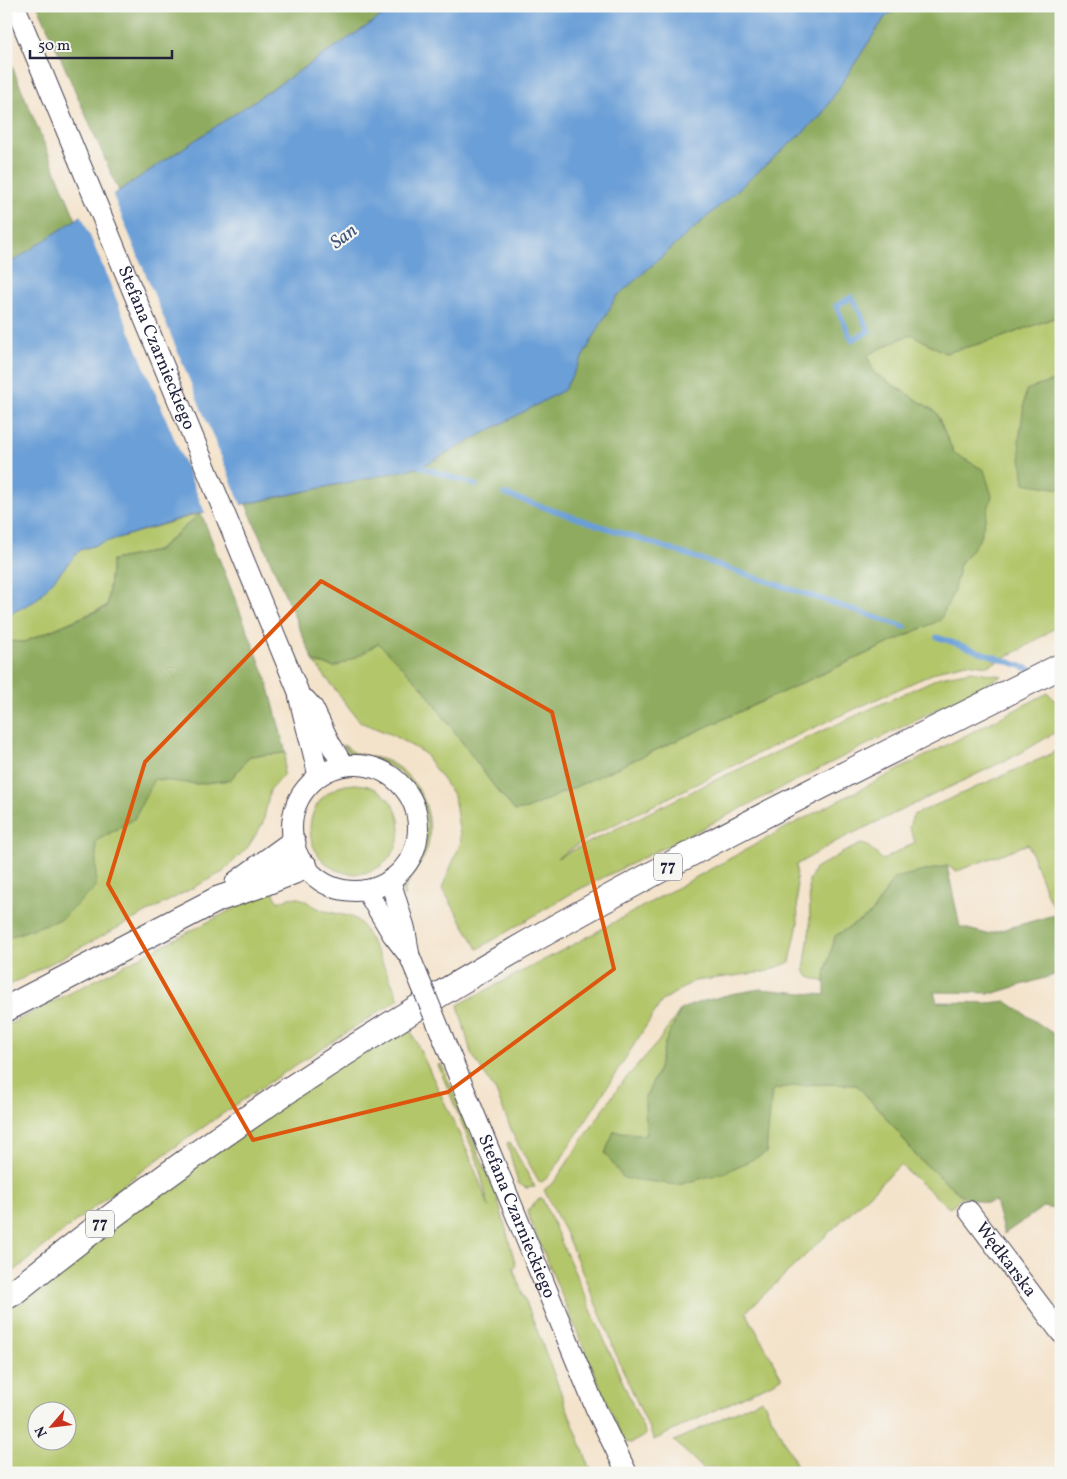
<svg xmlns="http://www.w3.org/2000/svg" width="1067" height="1479" font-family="Vollkorn,serif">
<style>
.green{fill:#b3c66a;stroke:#6a7452;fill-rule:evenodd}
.forest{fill:#8eab5e;stroke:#58664c}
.water{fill:#6a9fd7;stroke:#466089}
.pier{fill:#f4e3cb}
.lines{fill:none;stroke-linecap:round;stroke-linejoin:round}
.stream{stroke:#6a9fd7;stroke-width:5.5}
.minor-casing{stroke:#423f51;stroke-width:22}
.major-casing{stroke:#423f51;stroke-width:27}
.minor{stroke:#fff;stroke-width:20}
.major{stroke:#fff;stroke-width:25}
.minor-bridge-casing{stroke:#423f51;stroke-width:22;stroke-linecap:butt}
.minor-bridge{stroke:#fff;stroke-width:20}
.marked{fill:none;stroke:#de560e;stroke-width:4;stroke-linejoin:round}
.labels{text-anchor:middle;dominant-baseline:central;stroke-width:4.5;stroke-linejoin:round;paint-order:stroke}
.shield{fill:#f6f6f2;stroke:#626272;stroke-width:1}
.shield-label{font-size:16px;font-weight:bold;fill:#22223b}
.street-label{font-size:18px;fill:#22223b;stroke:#f6f6f2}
.water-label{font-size:19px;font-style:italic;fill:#3f5479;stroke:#f6f6f2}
</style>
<rect width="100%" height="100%" fill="#f6f6f2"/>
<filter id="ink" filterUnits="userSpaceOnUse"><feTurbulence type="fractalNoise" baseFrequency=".02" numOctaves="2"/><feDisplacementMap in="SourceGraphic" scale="10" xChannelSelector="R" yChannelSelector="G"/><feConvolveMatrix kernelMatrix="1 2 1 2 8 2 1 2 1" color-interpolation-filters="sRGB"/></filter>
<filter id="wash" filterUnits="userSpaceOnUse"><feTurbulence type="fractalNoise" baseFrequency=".0096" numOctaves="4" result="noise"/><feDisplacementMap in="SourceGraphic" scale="20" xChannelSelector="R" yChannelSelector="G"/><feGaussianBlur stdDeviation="1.12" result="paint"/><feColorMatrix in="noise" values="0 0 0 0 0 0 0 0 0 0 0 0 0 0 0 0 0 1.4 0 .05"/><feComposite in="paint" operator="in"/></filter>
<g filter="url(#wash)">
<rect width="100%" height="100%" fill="#f4e3cb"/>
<!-- green -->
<g class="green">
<polygon points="1059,316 1061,317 1061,624 1022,649 987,666 967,663 945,668 765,750 591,836 557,858 713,781 940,677 972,671 1002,676 691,834 574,892 478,949 442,888 461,842 454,796 424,753 392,735 360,722 314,662 335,667 361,654 378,643 423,688 493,785 515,811 527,809 940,620 953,593 960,564 979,540 984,470 954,454 936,412 873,373 867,355 911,334 945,353 997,339"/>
<polygon points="201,513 156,551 112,560 107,606 24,642 6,641 6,616 35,601 79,550"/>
<polygon points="1048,693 1061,706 1061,729 1019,754 837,841 796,865 798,923 790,962 765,972 694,981 662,1001 556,1167 546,1179 540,1183 515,1139 496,1092 471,1053 458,1005 578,942 789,826"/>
<path d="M342,745C347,746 350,750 354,753C366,758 380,756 391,763C422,780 437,819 426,852C420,868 404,880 404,897C403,893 402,889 403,885C405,877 418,862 422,852C426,841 427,829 426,818C423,790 401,768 376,760C363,756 350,757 342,745Z"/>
<polygon points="1061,747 1061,913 1057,914 1048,897 1028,844 957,871 947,866 894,878 871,914 835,936 825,982 809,977 804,970 810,927 809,881 815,869 842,853 861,844 868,846 883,860 915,842 909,827 913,815 1047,756"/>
<polygon points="286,753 283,775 270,790 263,823 248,847 223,872 6,987 6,938 61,919 96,841 134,819 153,778 196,784 230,780 250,756"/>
<circle cx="355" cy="829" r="45"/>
<path d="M272,889L278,902C300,892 301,900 320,909C331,914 350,914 357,920C362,924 365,931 368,936C380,956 389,977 399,999C338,1038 277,1076 218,1117C145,1167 74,1221 6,1278V1026Z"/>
<path d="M681,1009L665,1043L658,1071L645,1098L646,1135L766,1153L771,1090C801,1082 827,1084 857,1085L894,1127L917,1157L963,1197L949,1208L900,1165L746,1312L782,1378L654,1440L614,1350L610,1337L565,1232L544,1190L554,1182L620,1085L658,1042Z"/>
<path d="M404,1016L470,1157L489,1207L477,1160L438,1065L441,1064L444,1070L498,1200L516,1266L513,1268L592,1473H6V1301ZM38,1412H68V1442H38Z"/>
<polygon points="510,1142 535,1187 526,1188 518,1183 507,1143"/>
<polygon points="542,1198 646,1435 631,1443 624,1442 621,1436 530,1220 528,1211 536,1201"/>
<polygon points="762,1399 801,1473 719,1473 711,1466 706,1471 674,1441"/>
</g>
<!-- forest -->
<g class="forest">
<polygon points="38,6 397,6 119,191"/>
<polygon points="902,6 1061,6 1061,317 1059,316 997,339 945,353 911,334 867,355 874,373 936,412 954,453 984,470 992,496 979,540 960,564 953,593 940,620 527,809 515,811 493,785 423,688 378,643 362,654 335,667 314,662 246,504 421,467 564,390 616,297 820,117 885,17"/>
<polygon points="6,52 76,220 6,266"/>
<polygon points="1061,378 1061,489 1024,483 1019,441 1026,390"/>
<polygon points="201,513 267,680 286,753 250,756 230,780 196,784 154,779 134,819 96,841 96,887 61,919 6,938 6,641 24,642 107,607 112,560 157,551"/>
<path d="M947,866L960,927L987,934L1061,913V973L995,993L934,992L937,1002L988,1003L1006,1001L1061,1039V1210L1043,1207L1004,1234L995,1201L987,1203L963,1197L917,1157L894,1127L857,1085C828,1084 800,1083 772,1090L766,1153L726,1172L678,1185L623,1178L605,1153L614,1131L646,1135L645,1098L658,1071L665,1043L681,1009L700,1002L731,994L760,989L825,995V974L835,936L871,914L894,878Z"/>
</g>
<!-- water -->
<polygon class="water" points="397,6 902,6 885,17 820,117 616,297 564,390 421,467 191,515 80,550 35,601 6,616 6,266"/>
<!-- pier -->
<polygon class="pier" points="112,193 242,507 206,515 81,214"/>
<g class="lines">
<!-- stream -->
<g class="stream">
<polygon points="852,297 869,331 852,340 836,306"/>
<polyline points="421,467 476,485"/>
<polyline points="504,494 905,627"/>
<polyline points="937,637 1035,671"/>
</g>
</g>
</g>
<g filter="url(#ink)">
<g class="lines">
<!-- minor casing -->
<g class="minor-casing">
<g id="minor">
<path id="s1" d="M15,6L298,691C303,719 313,747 318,775"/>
<polyline points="306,700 313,708 330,743 343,765"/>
<circle cx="355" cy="828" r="63"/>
<polyline points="390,880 405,929 409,953"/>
<polyline points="366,890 393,935 410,957"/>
<path id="s2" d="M448,1050L596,1409L627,1473"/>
<path id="s3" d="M969,1211L1061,1333"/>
</g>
</g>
<!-- major casing -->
<g class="major-casing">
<g id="major">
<polyline points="238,883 293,843"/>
<polyline points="6,1009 218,899 257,886 305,867"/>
<path d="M6,1297L13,1293C138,1193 267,1100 404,1016C615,886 839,777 1061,666"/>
</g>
</g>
<!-- minor -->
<use href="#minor" class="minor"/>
<!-- major -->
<use href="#major" class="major"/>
<!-- minor-bridge casing -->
<g class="minor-bridge-casing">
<polyline id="minor-bridge" points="410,957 448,1050"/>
</g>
<!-- minor-bridge -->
<use href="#minor-bridge" class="minor-bridge"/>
</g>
</g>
<!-- marked area -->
<path class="marked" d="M321,581L552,712L614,969L448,1092L253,1140L108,884L145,762Z"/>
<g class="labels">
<!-- shield labels -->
<g class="shield">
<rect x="654" y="853.5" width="28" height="27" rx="4"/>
<rect x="86" y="1210.5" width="28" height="27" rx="4"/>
</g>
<g class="shield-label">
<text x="668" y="867">77</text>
<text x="100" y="1224">77</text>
</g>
<!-- street labels -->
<g class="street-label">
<text stroke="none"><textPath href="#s1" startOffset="370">Stefana Czarnieckiego</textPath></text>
<text stroke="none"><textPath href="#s2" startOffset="180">Stefana Czarnieckiego</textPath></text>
<text stroke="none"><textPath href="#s3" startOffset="61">Wędkarska</textPath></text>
</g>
<!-- water labels -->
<g class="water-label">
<text transform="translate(344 237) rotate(-37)">San</text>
</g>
</g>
<!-- margin -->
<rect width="1067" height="1479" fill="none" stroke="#f6f6f2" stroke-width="25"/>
<!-- north arrow -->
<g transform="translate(52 1426) rotate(242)"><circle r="24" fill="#f6f6f2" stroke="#a1a1a9"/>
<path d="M0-4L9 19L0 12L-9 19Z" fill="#c8321e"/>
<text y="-8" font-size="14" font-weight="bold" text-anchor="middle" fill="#22223b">N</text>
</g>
<!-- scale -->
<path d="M30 50v8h142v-8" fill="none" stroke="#22223b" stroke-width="2.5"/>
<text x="38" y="50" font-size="15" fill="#22223b" stroke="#f6f6f2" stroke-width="4" paint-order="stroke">50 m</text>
</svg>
